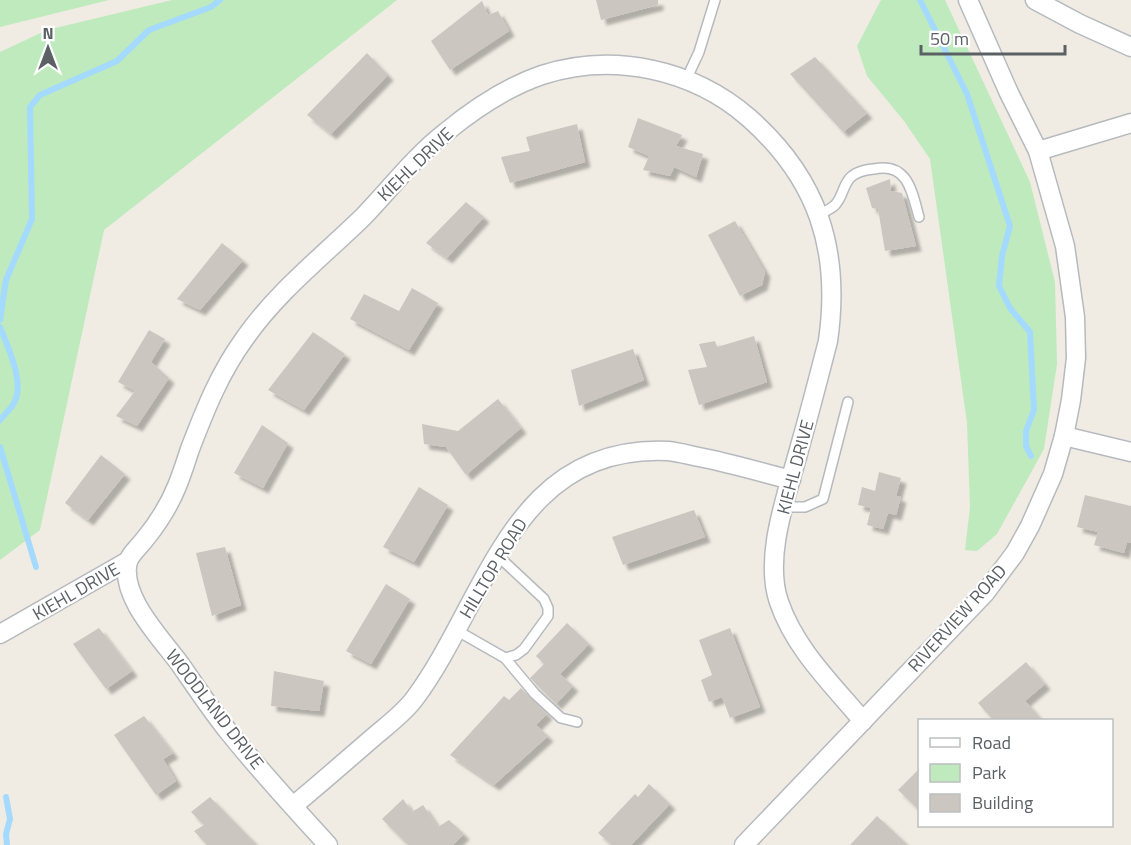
<svg xmlns="http://www.w3.org/2000/svg" width="1131" height="845" font-family="'Titillium Web',sans-serif">
<style>
.green{fill:#beeabd}
.lines{fill:none;stroke-linecap:round;stroke-linejoin:round}
.stream{stroke:#a4daff;stroke-width:6}
.building{fill:#cbc7c0;filter:url(#shadow)}
.lane-casing{stroke:#b6babf;stroke-width:12}
.street-casing{stroke:#b6babf;stroke-width:21}
.lane{stroke:#fff;stroke-width:9}
.street{stroke:#fff;stroke-width:18}
.labels{text-anchor:middle;dominant-baseline:central;stroke-width:4.5;stroke-linejoin:round;paint-order:stroke}
.street-label{font-size:18px;fill:#5b6065;stroke:#fff}
</style>
<defs>
<filter id="shadow"><feDropShadow dx="5.5" dy="5.5" stdDeviation="1.5" flood-color="#0004"/></filter>
</defs>
<rect width="100%" height="100%" fill="#f0ece3"/>
<!-- green -->
<g class="green">
<polygon points="0,0 109,0 0,27"/>
<polygon points="172,0 397,0 104,230 40,530 0,560 0,52 47,30"/>
<polygon points="881,0 945,0 1030,182 1055,282 1057,364 1044,449 997,534 977,551 965,550 970,507 967,423 930,159 904,121 867,76 857,46"/>
</g>
<g class="lines">
<!-- stream -->
<g class="stream">
<polyline points="920,0 967,94 1010,226 1002,256 999,286 1010,308 1030,332 1034,410 1026,431 1026,446 1031,456"/>
<polyline points="0,320 6,280 32,219 30,107 40,95 117,61 149,30 211,7 220,0"/>
<path d="M0,327C8,347 24,381 15,401C12,408 5,414 0,420"/>
<polyline points="0,447 36,567"/>
<polyline points="6,797 10,819 6,834 7,845"/>
</g>
</g>
<!-- building -->
<g class="building">
<polygon points="596,0 658,0 658,5 601,20"/>
<polygon points="482,1 488,15 498,11 509,31 450,70 431,41"/>
<polygon points="367,53 388,75 331,134 307,115"/>
<polygon points="815,57 867,113 843,132 790,74"/>
<polygon points="638,118 682,135 676,146 703,154 696,177 674,167 670,176 643,170 649,156 628,147"/>
<polygon points="577,124 585,162 510,183 501,157 530,151 526,137"/>
<polygon points="890,179 891,191 902,193 916,246 885,251 878,209 872,208 866,188"/>
<polygon points="466,202 484,217 447,258 426,243"/>
<polygon points="735,221 765,272 762,285 740,296 708,235"/>
<polygon points="222,243 243,260 200,310 177,299"/>
<polygon points="412,288 438,303 409,350 350,319 364,294 399,311"/>
<polygon points="149,330 165,339 151,362 169,378 137,426 116,416 135,391 118,382"/>
<polygon points="313,332 345,354 304,410 268,390"/>
<polygon points="754,336 767,382 699,405 688,370 707,367 699,344 715,341 717,347"/>
<polygon points="633,349 644,380 579,406 571,370"/>
<polygon points="498,399 521,428 466,475 446,447 424,444 422,424 458,431"/>
<polygon points="262,425 288,443 263,488 234,473"/>
<polygon points="101,455 125,474 88,520 65,503"/>
<polygon points="879,472 901,478 896,496 901,497 896,515 888,513 883,529 867,525 871,508 858,505 862,487 875,491"/>
<polygon points="419,487 448,505 414,562 383,547"/>
<polygon points="1085,495 1131,506 1131,543 1127,542 1124,553 1094,545 1098,532 1077,527"/>
<polygon points="694,510 705,537 623,565 612,537"/>
<polygon points="225,547 241,605 212,616 196,553"/>
<polygon points="386,584 410,599 371,664 346,651"/>
<polygon points="567,623 589,644 560,674 573,686 556,704 530,678 544,664 536,656"/>
<polygon points="99,628 132,671 106,689 73,644"/>
<polygon points="730,628 760,707 730,718 722,697 709,702 701,680 712,675 699,640"/>
<polygon points="1026,662 1045,684 1025,701 1042,720 993,720 978,703"/>
<polygon points="274,671 324,681 319,711 271,706"/>
<polygon points="521,688 547,714 536,725 548,736 494,785 450,755 504,696 509,700"/>
<polygon points="144,716 173,753 163,759 176,781 156,795 114,735"/>
<polygon points="920,768 920,811 898,790"/>
<polygon points="649,784 670,804 631,845 612,845 598,833 635,794 638,797"/>
<polygon points="210,797 257,845 207,845 194,831 204,825 191,812"/>
<polygon points="403,799 412,812 423,805 438,827 449,820 464,834 453,845 408,845 382,819"/>
<polygon points="877,816 908,845 850,845"/>
</g>
<g class="lines">
<!-- lane casing -->
<g class="lane-casing">
<g id="lane">
<polyline points="686,80 699,52 715,0"/>
<path d="M818,215C824,212 831,209 835,205C843,197 843,184 851,177C857,171 866,170 874,169C908,162 912,192 919,217"/>
<polyline points="784,507 805,507 823,499 848,402"/>
<polyline points="497,555 544,599 548,608 548,616 524,649 516,655 505,658"/>
<polyline points="456,630 505,658 535,694 561,718 577,722"/>
</g>
</g>
<!-- street casing -->
<g class="street-casing">
<g id="street">
<polyline points="1035,0 1080,24 1131,47"/>
<polyline points="1038,151 1131,123"/>
<polyline points="1064,436 1131,452"/>
<path d="M128,561C119,596 161,638 180,664C196,687 211,710 228,731C260,771 294,808 328,845"/>
<path d="M0,634L128,561C132,552 139,547 145,539C158,523 169,506 177,486C182,474 186,461 190,449C205,410 220,372 245,338C277,292 323,256 363,217C390,189 415,156 446,132C474,109 507,87 542,75C613,52 693,69 749,118C818,179 841,250 828,341C819,376 810,411 800,446C788,492 763,556 779,602C795,649 832,684 863,721"/>
<path d="M293,806C321,783 348,759 376,735C389,724 405,712 415,698C488,599 512,444 668,451C678,452 689,455 699,457C730,463 760,472 791,480"/>
<polyline points="744,845 985,593 1015,553 1030,526 1053,474 1064,436 1071,400 1076,358 1075,317 1065,246 1038,151 1009,93 968,0"/>
</g>
</g>
<!-- lane -->
<use href="#lane" class="lane"/>
<!-- street -->
<use href="#street" class="street"/>
</g>
<g class="labels">
<!-- street labels -->
<g class="street-label">
<text transform="translate(415 164) rotate(-44)">KIEHL DRIVE</text>
<text transform="translate(795 467) rotate(-75)">KIEHL DRIVE</text>
<text transform="translate(493 568) rotate(-59)">HILLTOP ROAD</text>
<text transform="translate(76 591) rotate(-30)">KIEHL DRIVE</text>
<text transform="translate(957 618) rotate(-48)">RIVERVIEW ROAD</text>
<text transform="translate(215 709) rotate(52)">WOODLAND DRIVE</text>
</g>
</g>
<!-- legend -->
<rect x="918" y="719" width="195" height="108" fill="#ffffff" stroke="#bdbfc1" stroke-width="1.5"/>
<rect x="930" y="738" width="30" height="9" fill="#ffffff" stroke="#bdbfc1" stroke-width="1.5"/>
<text x="972" y="749" font-size="18" fill="#5b6065">Road</text>
<rect x="930" y="764" width="30" height="18" fill="#beeabd" stroke="#bdbfc1" stroke-width="1.5"/>
<text x="972" y="779" font-size="18" fill="#5b6065">Park</text>
<rect x="930" y="794" width="30" height="18" fill="#cbc7c0" stroke="#bdbfc1" stroke-width="1.5"/>
<text x="972" y="809" font-size="18" fill="#5b6065">Building</text>
<!-- north arrow -->
<g transform="translate(48 48)" stroke="#ffffff" stroke-width="4.5" paint-order="stroke">
<path d="M0-4.5L10 22L0 15L-10 22Z" fill="#5b6065"/>
<text y="-9" font-size="16" font-weight="bold" text-anchor="middle" fill="#5b6065">N</text>
</g>
<!-- scale -->
<path d="M921 45v9h144v-9" fill="none" stroke="#5b6065" stroke-width="3"/>
<text x="930" y="45" font-size="18" fill="#5b6065" stroke="#ffffff" stroke-width="4.5" paint-order="stroke">50 m</text>
</svg>
